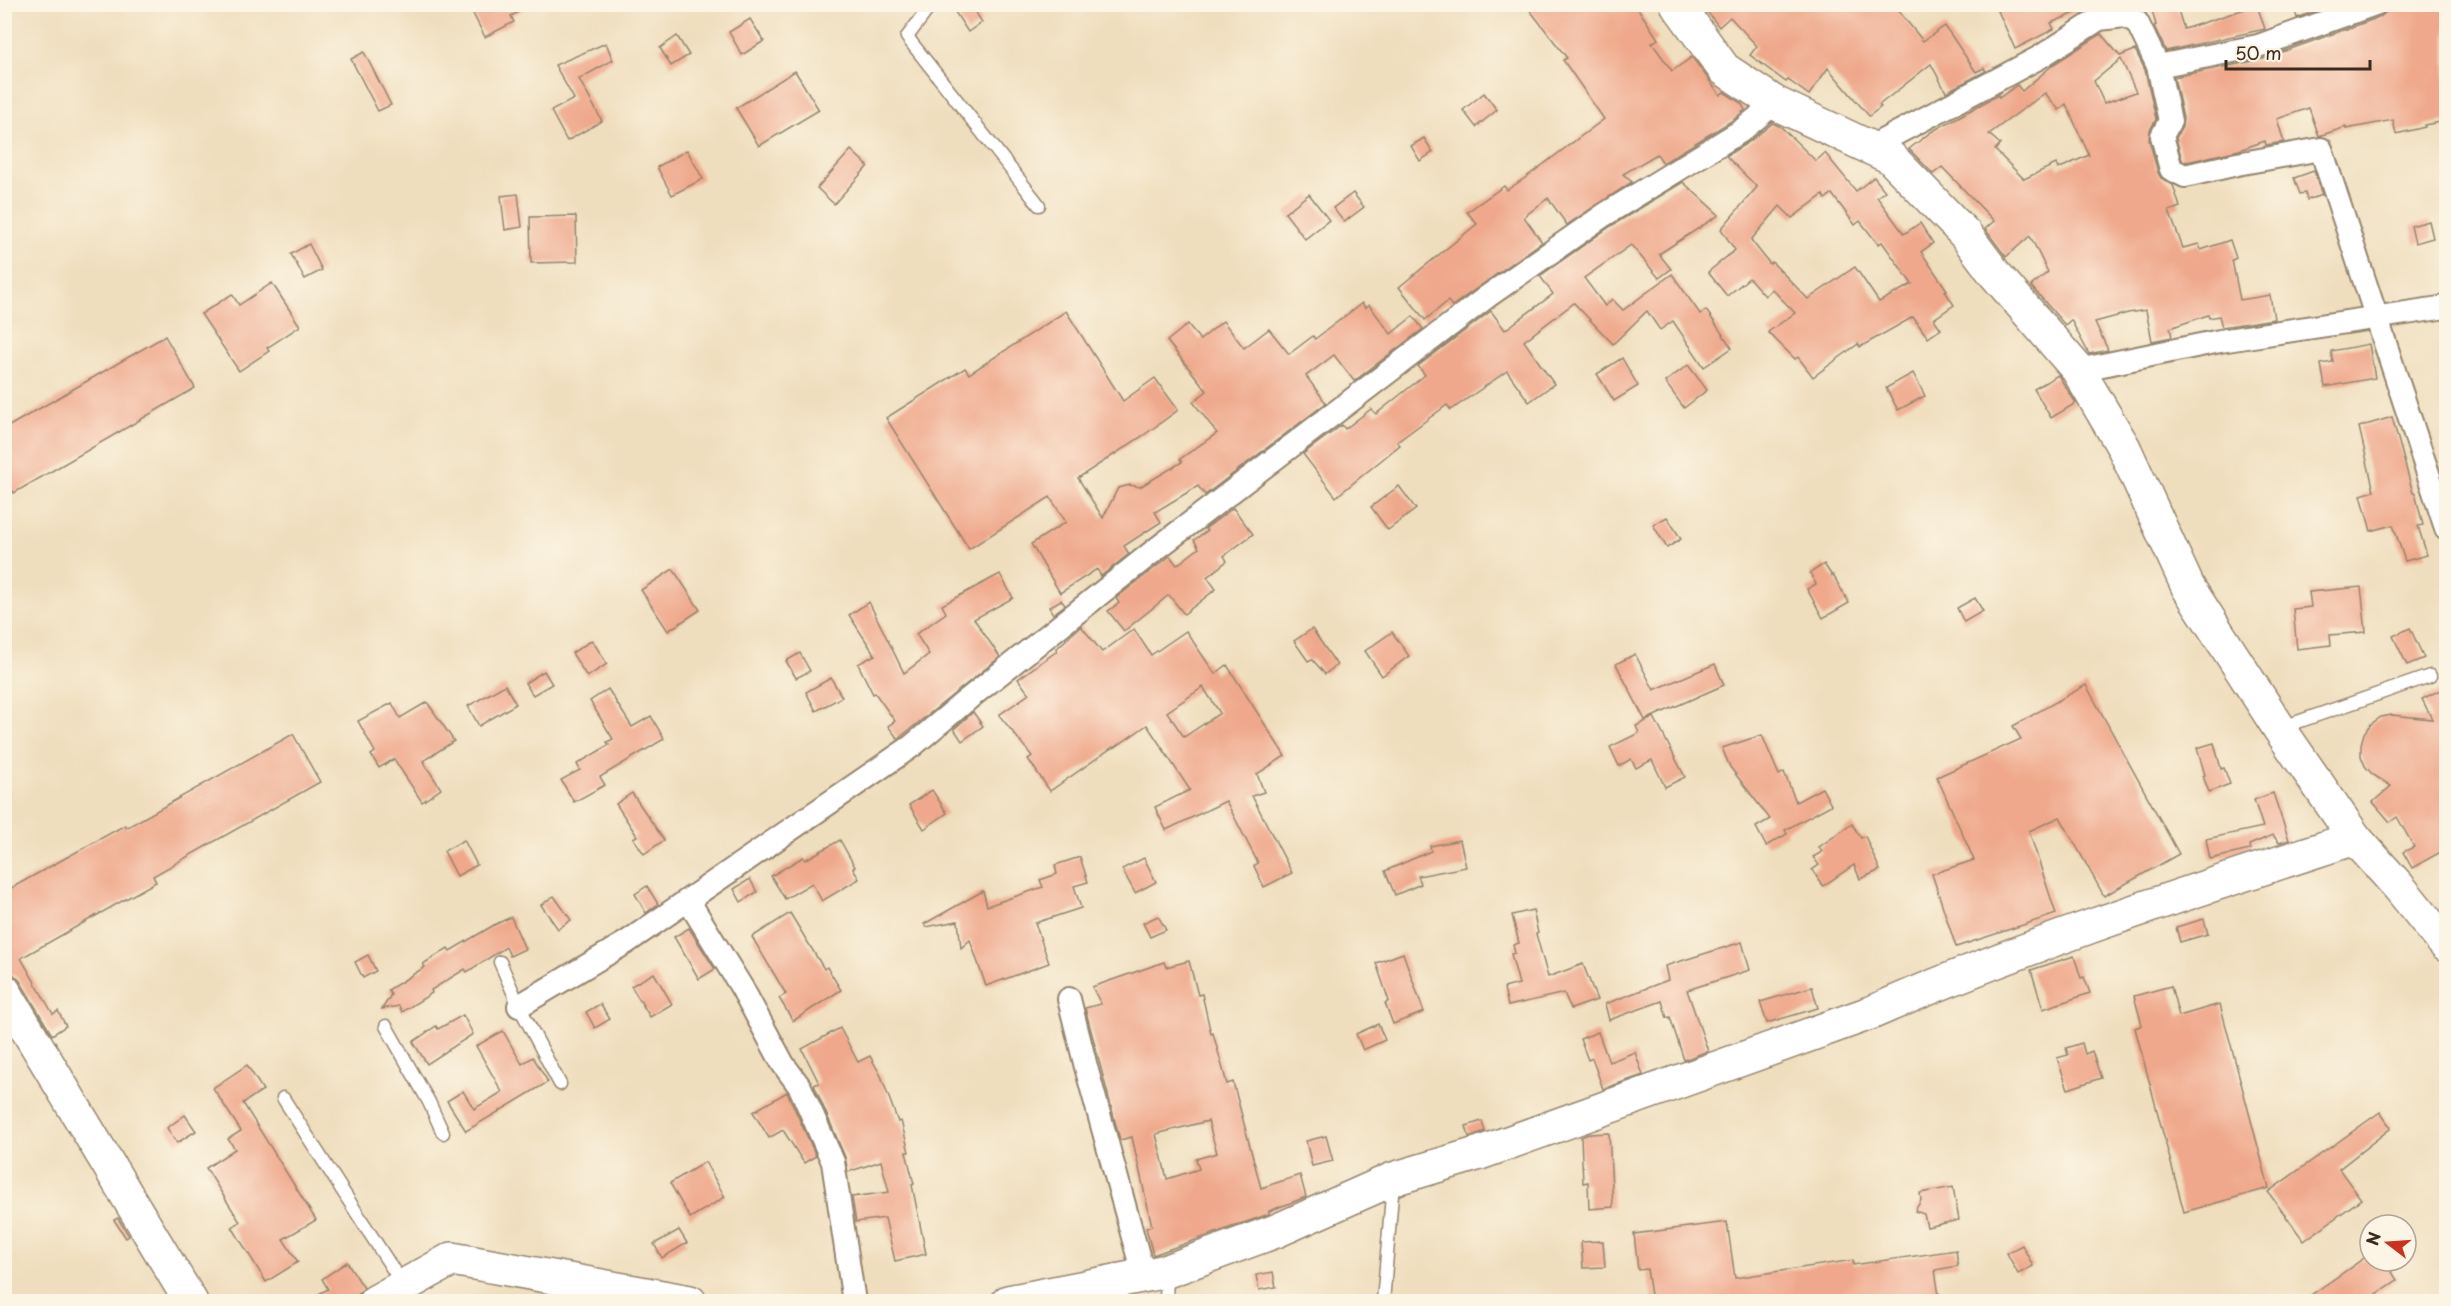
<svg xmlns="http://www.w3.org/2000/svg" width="2451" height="1306" font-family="'Playpen Sans',sans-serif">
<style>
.building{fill:#efa88b;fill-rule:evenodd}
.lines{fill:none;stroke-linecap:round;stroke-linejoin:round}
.lane-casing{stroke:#95846e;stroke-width:15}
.street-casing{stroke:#95846e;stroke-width:26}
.secondary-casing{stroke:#95846e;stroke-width:36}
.lane{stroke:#fff;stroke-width:12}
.street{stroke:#fff;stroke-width:22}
.secondary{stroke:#fff;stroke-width:33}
</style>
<rect width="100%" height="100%" fill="#fcf5e5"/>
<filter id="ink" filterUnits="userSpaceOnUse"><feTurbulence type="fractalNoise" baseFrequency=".0167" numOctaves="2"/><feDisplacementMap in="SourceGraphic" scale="12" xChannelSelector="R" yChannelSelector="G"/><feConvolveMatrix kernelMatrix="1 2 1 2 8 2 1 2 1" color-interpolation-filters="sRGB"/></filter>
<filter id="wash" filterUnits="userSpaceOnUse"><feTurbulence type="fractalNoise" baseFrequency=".008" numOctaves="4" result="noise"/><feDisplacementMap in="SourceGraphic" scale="24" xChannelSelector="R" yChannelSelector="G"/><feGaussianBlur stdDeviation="1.35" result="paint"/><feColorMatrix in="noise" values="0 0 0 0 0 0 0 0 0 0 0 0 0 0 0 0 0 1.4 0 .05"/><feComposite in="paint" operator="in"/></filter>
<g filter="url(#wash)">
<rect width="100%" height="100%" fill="#efdebd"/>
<g id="blocks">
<!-- building -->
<g class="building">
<polygon points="468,4 533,4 511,16 514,22 485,37"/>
<polygon points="966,4 970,4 982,22 968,32 955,12"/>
<polygon points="1525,4 1635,4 1658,39 1652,43 1672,71 1692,57 1720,95 1724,92 1741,103 1745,110 1733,120 1663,163 1657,154 1623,174 1632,182 1567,225 1548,198 1524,217 1542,242 1452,306 1448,301 1425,320 1399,287 1477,224 1467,212 1504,186 1507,190 1525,178 1604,119 1563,60 1567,58"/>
<polygon points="1701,4 1893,4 1923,41 1945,26 1976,72 1984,68 1986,71 1946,92 1931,64 1879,105 1881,107 1869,116 1828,68 1809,95 1788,80 1786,82 1750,55 1757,46 1730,17 1719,27"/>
<polygon points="1995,4 2094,4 2095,5 2051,23 2054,29 2015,49"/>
<polygon points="2150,4 2176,4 2184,29 2257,5 2265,29 2166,51 2154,26 2156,25"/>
<polygon points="2293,4 2334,4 2297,18"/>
<polygon points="2388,4 2443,4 2446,19 2446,121 2424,125 2425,127 2396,134 2393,120 2346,129 2346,127 2319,136 2309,108 2277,119 2284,142 2266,145 2265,141 2239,150 2187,162 2182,160 2176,138 2182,127 2183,118 2174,77 2263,59 2380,17 2386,12"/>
<polygon points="750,19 764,41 742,55 729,32"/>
<path d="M2101,34L2120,56L2135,50L2145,70L2156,119L2150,130L2149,140L2158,173L2161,178L2173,185L2180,207L2169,211L2183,248L2199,244L2201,250L2230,240L2236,258L2232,260L2240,300L2270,295L2274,319L2222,327L2219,316L2209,318L2208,315L2170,328L2172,337L2152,341L2146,310L2128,313L2095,322L2108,350L2089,354L2071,320L2065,325L2031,286L2048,272L2030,236L2006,257L1985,229L1994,221L1942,167L1933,174L1909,149L1931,132L1998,95L1999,98L2017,85L2022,91L2054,64ZM2121,59L2136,92L2104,103L2094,81ZM2045,93L2059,110L2066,104L2089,155L2058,169L2056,164L2024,179L1995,150L2000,144L1989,134Z"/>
<polygon points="677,36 689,55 671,66 660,48"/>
<polygon points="606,43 613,60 579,79 602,121 567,141 551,111 574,99 555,65"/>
<polygon points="364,52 391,105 378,111 351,59"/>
<polygon points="795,71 819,110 759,146 736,108"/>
<polygon points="1484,93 1497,110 1476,127 1463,110"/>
<path d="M1773,123L1781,127L1816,161L1825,153L1856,191L1874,177L1885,191L1877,197L1904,234L1920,223L1933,243L1921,252L1947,290L1945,291L1954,305L1934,319L1941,329L1928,338L1913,317L1860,347L1858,344L1813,377L1798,357L1795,359L1768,332L1795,313L1772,289L1765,296L1749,278L1727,296L1708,272L1735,250L1721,229L1757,187L1726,156L1749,142ZM1832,194L1855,225L1860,221L1878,244L1882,242L1912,284L1879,302L1855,267L1808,299L1772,262L1770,264L1751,240L1780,206L1792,218L1823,195L1825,199Z"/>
<polygon points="1424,138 1433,152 1420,161 1411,146"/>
<polygon points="687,150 703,179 672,195 657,167"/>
<polygon points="851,150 868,166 834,204 817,188"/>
<polygon points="2314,171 2322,195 2307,200 2305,193 2300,194 2294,178"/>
<polygon points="1683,182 1719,215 1659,254 1671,269 1659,278 1631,245 1584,278 1605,306 1612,299 1623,310 1672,274 1700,314 1706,310 1732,348 1704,367 1673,321 1660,330 1647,311 1613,344 1574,303 1524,341 1554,384 1529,402 1507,371 1451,410 1447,405 1397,442 1400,445 1336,497 1303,454 1342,425 1345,429 1371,409 1376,414 1425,375 1418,366 1491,311 1505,330 1553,294 1540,276 1611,226"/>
<polygon points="1353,193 1364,207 1344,222 1333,208"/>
<polygon points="518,194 522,227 505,230 501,196"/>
<polygon points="1309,194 1329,220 1305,239 1285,213"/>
<polygon points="576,216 577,262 531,263 530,217"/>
<polygon points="2429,221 2433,238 2415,243 2411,226"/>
<polygon points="309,244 322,270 305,279 291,254"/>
<polygon points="272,283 300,326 267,348 269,351 239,371 201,314 232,294 239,305"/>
<polygon points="1362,303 1365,308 1369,305 1391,334 1413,316 1423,329 1354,381 1334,355 1306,376 1326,403 1205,495 1198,486 1155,512 1161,522 1124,546 1129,554 1101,576 1097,569 1060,593 1031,544 1066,522 1050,497 969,549 886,418 965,368 969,374 1066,311 1123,401 1155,378 1178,410 1144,435 1078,478 1103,518 1118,488 1130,485 1140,487 1182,462 1180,459 1217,433 1193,402 1207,391 1167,341 1188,324 1200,340 1223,321 1244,348 1269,329 1289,354 1313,336 1315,339"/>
<polygon points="165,336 195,388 14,493 4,477 4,429"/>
<polygon points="2369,344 2375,378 2325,387 2321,364 2333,362 2331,351"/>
<polygon points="1622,358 1638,386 1614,401 1597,374"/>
<polygon points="1688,365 1707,390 1684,408 1665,382"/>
<polygon points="1913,373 1925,396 1898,410 1886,388"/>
<polygon points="2058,375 2076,403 2051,418 2034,389"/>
<polygon points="2392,417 2413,493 2415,493 2423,525 2418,526 2427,555 2405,561 2393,525 2371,531 2361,495 2374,491 2359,427"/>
<polygon points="1399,486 1416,509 1388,530 1371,507"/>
<polygon points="1233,508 1253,534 1224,556 1227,561 1207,577 1216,589 1184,614 1169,595 1124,631 1108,611 1119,603 1116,598 1170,556 1177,565 1199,548 1194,540 1207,531 1205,529"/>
<polygon points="1667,517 1681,539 1667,548 1653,525"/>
<polygon points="1824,564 1832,576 1833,575 1849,603 1823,618 1807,589 1816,584 1810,573"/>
<polygon points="673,569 700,610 668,631 641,590"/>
<polygon points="1000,574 1013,598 974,619 1000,657 898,739 888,726 895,721 875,693 873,694 858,664 875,655 849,615 869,602 904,673 929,654 916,634 946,613 942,605"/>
<polygon points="2361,587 2366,632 2330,635 2331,645 2297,649 2293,609 2311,607 2309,592"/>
<polygon points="1975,598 1983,611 1964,622 1957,608"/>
<polygon points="1061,600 1065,605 1053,614 1049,607"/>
<path d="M1081,626L1102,652L1134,629L1151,655L1186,631L1215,674L1227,665L1285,756L1257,774L1264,792L1252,796L1292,873L1264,887L1254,866L1258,863L1226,801L1166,830L1155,807L1190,790L1147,725L1114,748L1113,747L1050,791L1028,759L1032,756L999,715L1029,694L1018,679L1057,651L1056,649ZM1203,687L1220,713L1184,737L1167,712Z"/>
<polygon points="2410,628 2424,658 2407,665 2393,636"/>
<polygon points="1312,629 1337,665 1325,674 1312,659 1308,661 1294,641"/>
<polygon points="1392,632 1409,656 1382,676 1365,651"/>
<polygon points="592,640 607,664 587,677 572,653"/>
<polygon points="800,653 810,671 796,678 786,661"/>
<polygon points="1635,654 1654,690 1715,664 1724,685 1645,720 1616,664"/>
<polygon points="544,671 552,684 533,695 525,683"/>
<polygon points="831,678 842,697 816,711 806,692"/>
<polygon points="505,685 516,704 479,726 468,706"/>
<polygon points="2086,685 2179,854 2104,896 2060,817 2029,831 2056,914 1956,947 1932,874 1974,860 1937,777 2021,739 2013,726"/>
<polygon points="2446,687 2446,849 2412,868 2403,852 2414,847 2397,817 2390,822 2373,802 2391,786 2372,774 2365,766 2361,756 2361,744 2364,733 2371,724 2381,717 2392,715 2432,719 2422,699"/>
<polygon points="608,689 632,727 651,716 664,739 600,777 605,785 574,802 561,780 580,770 577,764 609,745 607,742 613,739 590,701"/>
<polygon points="427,702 454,741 423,761 441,789 422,802 394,759 379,768 371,755 375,752 358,721 392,703 400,718"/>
<polygon points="973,712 983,726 962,741 954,729"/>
<polygon points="1654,717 1685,777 1665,787 1652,760 1636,768 1631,759 1619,766 1610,747 1639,733 1636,726"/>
<polygon points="293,734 320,782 153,876 156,882 21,958 53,1014 58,1011 66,1026 52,1035 20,981 14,975 4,972 4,892 125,825 126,828"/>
<polygon points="1762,735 1779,775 1784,772 1796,802 1822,788 1831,805 1785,830 1787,834 1766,846 1756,827 1770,819 1730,767 1722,748"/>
<polygon points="2214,743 2221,769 2224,768 2230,784 2209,792 2203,776 2205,775 2197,748"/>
<polygon points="932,790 947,813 924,829 909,805"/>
<polygon points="632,793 664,840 644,854 633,838 637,836 616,804"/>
<polygon points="2273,793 2289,840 2279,843 2273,835 2249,845 2250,850 2210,859 2206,839 2263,827 2254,800"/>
<polygon points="1852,824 1861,838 1865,836 1880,870 1860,879 1854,865 1823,886 1812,870 1819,865 1813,857 1822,852 1819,847"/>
<polygon points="464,840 477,865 457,876 444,851"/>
<polygon points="840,840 855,867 853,868 859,879 822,901 812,883 785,899 771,876 803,857 805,860"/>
<polygon points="1460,840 1466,867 1418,876 1421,884 1395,895 1385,871 1431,851 1430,846"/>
<polygon points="1080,857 1088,882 1074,886 1081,908 1035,923 1049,963 986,986 970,940 961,948 958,921 926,927 924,924 983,891 987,906 1043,887 1040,880 1057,874 1055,865"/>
<polygon points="1144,858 1156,882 1135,893 1122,869"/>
<polygon points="750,879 757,892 741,902 734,889"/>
<polygon points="647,886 658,904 646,913 635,894"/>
<polygon points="554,896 571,920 558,929 541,905"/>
<polygon points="1533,910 1538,933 1536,934 1548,977 1583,964 1597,1000 1571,1009 1564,993 1508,1006 1504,988 1519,984 1511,954 1515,953 1513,945 1519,943 1512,915"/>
<polygon points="790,913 824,969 827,967 841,990 793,1021 779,998 786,994 752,937"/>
<polygon points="1158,916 1166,930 1150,937 1143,923"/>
<polygon points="511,917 525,949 510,956 506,947 467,972 465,969 431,990 432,993 402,1012 399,1006 382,1009 391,995 388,990 425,967 423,964 448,948 450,951 494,925"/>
<polygon points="2204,919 2208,934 2180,942 2176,927"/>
<polygon points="689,928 715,969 699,979 674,937"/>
<polygon points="1742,942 1750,970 1687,990 1708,1051 1684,1060 1670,1017 1667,1018 1662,1001 1609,1020 1605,1004 1668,980 1665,966"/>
<polygon points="1403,953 1424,1012 1393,1024 1385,1003 1389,1001 1376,963"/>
<polygon points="368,955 376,971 363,978 355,962"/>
<polygon points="2074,956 2081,978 2084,977 2090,993 2043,1009 2031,970"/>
<path d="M1189,961L1198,995L1202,994L1211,1034L1213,1033L1227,1084L1233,1082L1261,1188L1300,1175L1306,1197L1269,1211V1214L1153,1255L1146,1228L1152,1226L1132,1137L1120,1140L1085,1008L1101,1004L1092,987L1164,962L1166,967ZM1208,1121L1217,1153L1196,1159L1199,1169L1167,1179L1156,1134Z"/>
<polygon points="654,973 672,1004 650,1017 631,986"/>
<polygon points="2171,986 2179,1016 2220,1004 2269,1188 2184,1212 2135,1028 2142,1025 2134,996"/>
<polygon points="1812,987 1818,1008 1767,1023 1760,1002"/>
<polygon points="600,1004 610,1019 595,1028 586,1012"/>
<polygon points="463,1015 473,1034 427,1064 413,1042 436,1026 438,1029"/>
<polygon points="1378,1024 1385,1040 1363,1050 1356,1034"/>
<polygon points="840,1028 858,1062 870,1056 881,1076 898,1122 901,1121 909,1152 906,1152 914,1184 912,1185 926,1254 895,1261 885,1218 856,1222 852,1197 889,1192 881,1161 848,1172 845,1157 814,1085 819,1083 802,1049"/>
<polygon points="503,1031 522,1064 533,1057 548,1082 466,1131 447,1101 463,1091 474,1109 502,1092 476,1046"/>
<polygon points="1598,1032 1609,1062 1635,1052 1643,1075 1603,1089 1592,1058 1588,1060 1580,1039"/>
<polygon points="2082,1043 2085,1054 2092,1051 2101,1078 2068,1089 2057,1058 2068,1055 2066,1048"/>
<polygon points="247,1065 263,1090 243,1103 316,1220 283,1239 298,1262 266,1282 232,1227 240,1222 206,1168 235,1149 228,1139 241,1131 213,1088"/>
<polygon points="787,1092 816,1156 804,1163 783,1130 769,1138 753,1112"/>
<polygon points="2380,1112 2391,1128 2339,1169 2361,1199 2304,1241 2268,1192"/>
<polygon points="185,1115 196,1131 177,1143 167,1128"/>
<polygon points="1482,1121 1485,1131 1469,1137 1466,1126"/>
<polygon points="1609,1133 1613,1207 1589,1209 1588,1182 1583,1183 1581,1137 1589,1134"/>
<polygon points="1326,1136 1333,1161 1312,1166 1306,1141"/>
<polygon points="705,1162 725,1197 690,1218 670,1183"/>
<polygon points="1953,1187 1959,1220 1927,1227 1924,1214 1915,1211 1921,1200 1920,1193"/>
<polygon points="118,1218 129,1236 126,1238 114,1220"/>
<polygon points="1727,1222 1735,1278 1853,1260 1853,1265 1956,1250 1958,1266 1935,1270 1940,1302 1652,1302 1647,1269 1638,1270 1634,1234"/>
<polygon points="679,1230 687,1243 662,1258 654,1244"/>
<polygon points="1603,1241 1605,1267 1583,1268 1581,1242"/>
<polygon points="2022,1245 2033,1266 2018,1274 2007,1253"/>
<polygon points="2370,1254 2370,1261 2385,1261 2397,1280 2365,1302 2301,1302"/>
<polygon points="347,1262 364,1288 359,1293 357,1300 304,1302 328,1289 322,1279"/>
<polygon points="1273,1272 1276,1287 1259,1290 1256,1275"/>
</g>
</g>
</g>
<g filter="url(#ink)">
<use href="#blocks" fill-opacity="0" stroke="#95846e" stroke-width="1.5"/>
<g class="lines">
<!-- lane casing -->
<g class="lane-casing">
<g id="lane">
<polyline points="932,4 907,37 1039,205"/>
<polyline points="2280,728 2430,676"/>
<polyline points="500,962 519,1006 560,1084"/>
<polyline points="386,1026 429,1102 443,1133"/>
<polyline points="283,1098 403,1285"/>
<polyline points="1166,1302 1167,1272"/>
<polyline points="1383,1302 1393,1183"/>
</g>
</g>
<!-- street casing -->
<g class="street-casing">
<g id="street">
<polyline points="2158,66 2258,46 2375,4"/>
<polyline points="1871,147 2040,57 2099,19 2125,16 2137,22 2158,66 2170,121 2162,136 2171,169 2185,176 2237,164 2321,149 2446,528"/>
<polyline points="2078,370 2220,341 2446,307"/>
<polyline points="688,900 742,988 783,1064 800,1087 833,1162 854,1302"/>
<polyline points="1069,999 1086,1067 1144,1277"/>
<polyline points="519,1006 627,942 912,746 968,699 1155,550 1488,296 1604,215 1741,131 1775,103"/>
</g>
</g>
<!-- secondary casing -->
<g class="secondary-casing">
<g id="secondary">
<polyline points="1677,4 1724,69 1775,103 1890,157 1965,234 1995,274 2078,370 2124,448 2188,587 2279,728 2355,838 2399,887 2446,945"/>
<polyline points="4,991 191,1302"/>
<polyline points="375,1302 452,1259 690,1302"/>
<path d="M1008,1302L1167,1271L1276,1231L1393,1179L1480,1153L1873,1012C2029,943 2193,891 2355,838"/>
</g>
</g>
<!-- lane -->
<use href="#lane" class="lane"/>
<!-- street -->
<use href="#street" class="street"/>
<!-- secondary -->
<use href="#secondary" class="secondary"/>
</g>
</g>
<!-- margin -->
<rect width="2451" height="1306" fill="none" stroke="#fcf5e5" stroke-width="24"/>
<!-- north arrow -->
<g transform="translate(2388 1243) rotate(287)"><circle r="28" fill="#fcf5e5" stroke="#afa495" stroke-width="1.5"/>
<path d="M0-4.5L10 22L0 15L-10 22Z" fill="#c8321e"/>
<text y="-9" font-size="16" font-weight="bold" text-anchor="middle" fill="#3b2a1e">N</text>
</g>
<!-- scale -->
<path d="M2226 60v9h144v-9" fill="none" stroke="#3b2a1e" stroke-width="3"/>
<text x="2235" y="60" font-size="18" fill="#3b2a1e" stroke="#fcf5e5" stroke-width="4.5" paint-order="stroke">50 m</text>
</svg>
